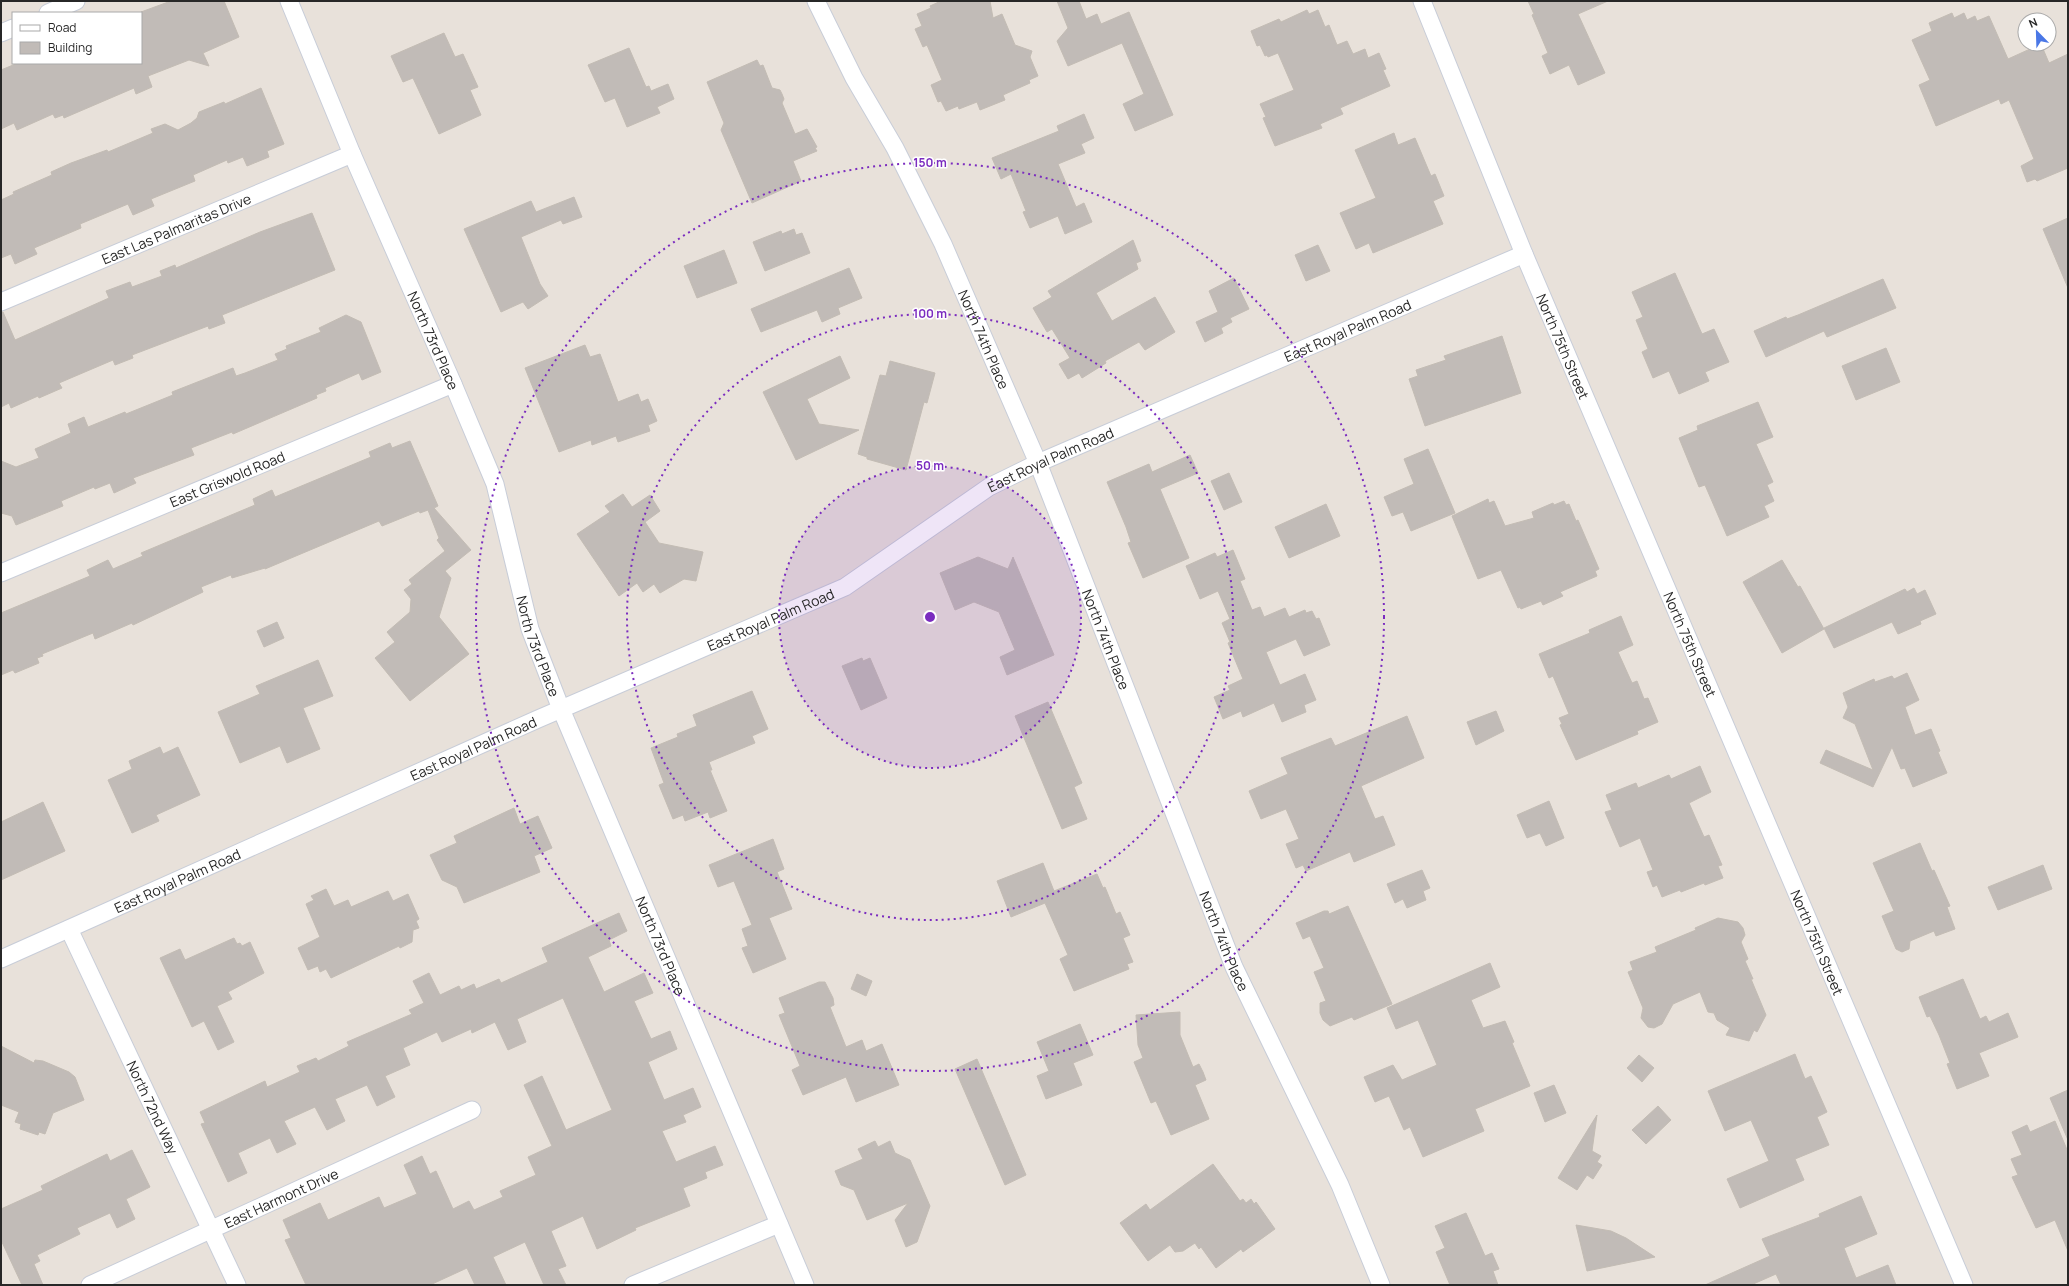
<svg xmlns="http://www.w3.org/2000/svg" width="2069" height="1286" font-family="Manrope,sans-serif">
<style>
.building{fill:#c1bbb7;stroke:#c3bcb4}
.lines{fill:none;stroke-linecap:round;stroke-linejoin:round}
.street-casing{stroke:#c8cdd8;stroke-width:19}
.street{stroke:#fff;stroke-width:17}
.ring{fill:none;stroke:#7b2cbf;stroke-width:2;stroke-dasharray:2 4}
.labels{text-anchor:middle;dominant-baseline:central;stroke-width:3;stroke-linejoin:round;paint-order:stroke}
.street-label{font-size:14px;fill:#272727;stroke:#fff}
.centre{fill:#7b2cbf;stroke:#fff;stroke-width:2}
.ring-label{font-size:12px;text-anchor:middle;font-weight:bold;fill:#7b2cbf;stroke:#fff;stroke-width:3;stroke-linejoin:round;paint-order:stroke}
</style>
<rect width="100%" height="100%" fill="#e8e1da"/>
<!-- building -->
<g class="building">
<polygon points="171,1 224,1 239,37 203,53 209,66 189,60 148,76 152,87 136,94 134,88 64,118 63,115 55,118 53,114 17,130 14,123 1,129 1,70 18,63 141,63 141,12"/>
<polygon points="941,1 990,1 993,18 1002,14 1015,45 1032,51 1030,57 1038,76 1029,80 1030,83 1003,95 1005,100 980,110 977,102 959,109 958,106 946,111 941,101 938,102 931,85 942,80 927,45 923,47 915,29 922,26 917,14 931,8 930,6"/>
<polygon points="1057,1 1079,1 1086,19 1097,14 1101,24 1129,12 1173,115 1135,131 1123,104 1144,94 1122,43 1068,66 1057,41 1068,28"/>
<polygon points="1528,1 1608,1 1578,14 1605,73 1578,85 1569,65 1550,74 1542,56 1548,53 1532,15 1534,14"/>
<polygon points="1307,10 1309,14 1318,10 1325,27 1329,25 1337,45 1347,41 1353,54 1365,49 1368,58 1379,53 1386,69 1383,70 1390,86 1340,108 1343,114 1320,124 1322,128 1275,146 1263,118 1266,117 1260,104 1294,90 1278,53 1268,57 1267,55 1265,56 1260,45 1257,46 1251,31 1279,19 1281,22"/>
<polygon points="1952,13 1954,18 1964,13 1967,20 1975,16 1977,21 1989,16 2008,59 2041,44 2049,63 2068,54 2068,168 2037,181 2035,179 2027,182 2021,166 2034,159 2009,100 2001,104 1999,99 1936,126 1919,85 1930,80 1912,40 1932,31 1929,23"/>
<polygon points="444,33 455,57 463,54 478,87 470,90 481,115 439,134 413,78 403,82 391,56"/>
<polygon points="629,48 646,87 649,86 651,91 668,84 674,99 657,107 660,113 627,127 615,98 605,102 588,65"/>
<polygon points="757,60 760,66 763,65 772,88 780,90 782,94 784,99 782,103 795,134 807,129 817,147 815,148 817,151 793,161 801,181 752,203 721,130 724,123 707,82"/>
<polygon points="261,88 284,144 267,151 269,157 247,166 243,157 228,163 227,160 193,175 195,181 151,199 154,206 133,215 128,204 80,224 81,228 34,248 37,254 15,264 11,254 1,258 1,200 14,194 13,192 52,175 51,172 71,163 107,150 108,152 153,133 151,129 165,124 178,130 191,123 197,118 199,112 224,102 225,104"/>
<polygon points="1084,114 1094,138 1081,144 1085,153 1058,164 1076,207 1084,203 1092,222 1065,234 1058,216 1030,228 1023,212 1026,211 1011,174 1001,179 992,158 1059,131 1057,126"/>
<polygon points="1394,133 1398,145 1415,138 1431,176 1435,174 1444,196 1433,201 1443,224 1373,253 1369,243 1356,249 1340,213 1376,198 1355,150"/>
<polygon points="574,197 582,217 563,224 561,220 521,237 540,284 548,296 528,309 523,302 501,312 464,229 531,201 536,212"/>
<polygon points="312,213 335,270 222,315 225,323 209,329 208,326 132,355 133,358 115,365 113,360 59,383 62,388 39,398 38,396 11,408 9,403 1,407 1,312 3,312 15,340 109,298 106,291 130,282 132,287 162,276 160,271 175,265 176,268 260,232"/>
<polygon points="2068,218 2068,288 2043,229"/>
<polygon points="794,229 796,235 802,233 810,253 765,271 753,242 781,231 782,234"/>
<polygon points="1133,240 1141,261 1136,263 1138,269 1096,293 1112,321 1155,297 1175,332 1145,350 1139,342 1105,361 1106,363 1082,378 1079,373 1068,379 1059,364 1070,358 1052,329 1047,332 1033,308 1052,297 1048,291"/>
<polygon points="1318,245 1330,271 1306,281 1295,255"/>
<polygon points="724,250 737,283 697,298 684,266"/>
<polygon points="849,268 862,298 838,308 840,314 822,322 817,310 761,332 751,309"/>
<polygon points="1675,273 1702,334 1714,329 1729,362 1705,372 1709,381 1679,394 1669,371 1653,378 1642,352 1648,349 1636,320 1643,317 1632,292"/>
<polygon points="1234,278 1249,309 1230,318 1232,322 1221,328 1223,333 1205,342 1196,322 1218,312 1209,291"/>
<polygon points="1883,279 1896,308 1827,337 1824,331 1766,357 1754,331 1786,317 1787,319 1798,315"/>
<polygon points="346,315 361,322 381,372 362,380 359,373 325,388 326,391 316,395 317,398 233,434 232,432 191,448 194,455 133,478 136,483 114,493 110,483 95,489 94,487 61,501 63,506 16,525 12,516 1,513 1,461 16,467 39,458 35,449 71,433 68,424 84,417 88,427 125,412 126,414 173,395 172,392 233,368 236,376 245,373 278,360 275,354 287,349 286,346 321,332 319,328"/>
<polygon points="1502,336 1521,393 1425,426 1409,379 1418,376 1416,370 1446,360 1444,356"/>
<polygon points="585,345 590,357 600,354 618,402 638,394 641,402 648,399 657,421 648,425 650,431 618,442 616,436 592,445 591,440 559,452 525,368"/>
<polygon points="1886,348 1900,382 1856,400 1842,366"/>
<polygon points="840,356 850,378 807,399 819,424 859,430 796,460 763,392"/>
<polygon points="890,361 935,373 927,403 924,402 906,470 867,459 867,457 858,454 880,375 886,376"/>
<polygon points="1758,402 1773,437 1756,444 1773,482 1767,485 1774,501 1764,506 1769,517 1727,536 1705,485 1699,487 1679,438 1698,430 1697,426"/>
<polygon points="410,441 438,506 434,508 471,550 445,571 451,578 439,617 469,654 410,701 375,658 395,642 387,632 410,612 411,599 404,590 412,584 409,580 445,551 437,540 439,538 428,510 420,513 419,511 382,526 379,521 265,569 265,568 232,578 231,575 201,587 203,592 133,625 132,623 95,639 93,633 42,654 43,656 37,658 39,663 15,673 13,670 1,675 1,613 90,576 87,570 108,560 113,569 143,556 141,553 255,505 253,499 272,490 275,497 371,457 369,452 390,443 392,448"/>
<polygon points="1428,449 1455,513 1411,531 1403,512 1392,516 1384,497 1414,484 1404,459"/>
<polygon points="1190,455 1198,473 1160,489 1189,558 1143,578 1128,543 1131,542 1126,527 1107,482 1149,464 1152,472"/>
<polygon points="1229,473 1242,502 1224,510 1211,481"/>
<polygon points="623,494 632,507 650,495 660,511 645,522 659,543 703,552 696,581 684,579 660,593 654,584 643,592 637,583 619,596 577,534 610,512 605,506"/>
<polygon points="1488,499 1489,503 1494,501 1505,526 1534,518 1532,512 1553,503 1554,505 1564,501 1566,505 1569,504 1576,521 1578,520 1599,569 1595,571 1597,576 1560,592 1563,596 1543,605 1541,601 1521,609 1520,607 1518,608 1501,570 1478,579 1452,516"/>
<polygon points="1326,504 1340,536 1289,558 1275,527"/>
<polygon points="1233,550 1245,579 1240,581 1252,610 1260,607 1264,617 1285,608 1289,617 1305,610 1306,613 1312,611 1316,619 1319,618 1330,645 1304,656 1296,639 1266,652 1280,685 1305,674 1316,700 1304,705 1306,712 1282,722 1274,703 1243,717 1241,711 1223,719 1214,697 1230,690 1228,686 1243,679 1228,643 1230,642 1222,623 1230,619 1218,591 1200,599 1186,566 1215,553 1217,557"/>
<polygon points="978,557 1008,569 1013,557 1054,655 1007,675 1000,657 1015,650 999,612 974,602 955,610 940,573"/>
<polygon points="1782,560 1798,587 1800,586 1824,629 1782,653 1743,582"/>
<polygon points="1914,588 1917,594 1925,590 1936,614 1920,621 1921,624 1898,634 1892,622 1834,648 1824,628 1905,589 1907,592"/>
<polygon points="1621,616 1633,645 1618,652 1632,683 1637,681 1644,699 1648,698 1658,722 1637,731 1638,734 1576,760 1560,725 1562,724 1559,718 1569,714 1553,676 1549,678 1539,654 1590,633 1589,630"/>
<polygon points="277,622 284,638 264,647 257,631"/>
<polygon points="862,658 863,661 870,658 887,698 861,710 842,666"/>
<polygon points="318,660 333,696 303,708 320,749 287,763 280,746 240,763 218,712 260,694 256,686"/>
<polygon points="1907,673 1919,700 1905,707 1915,735 1931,729 1940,751 1938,752 1947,773 1913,787 1905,768 1901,769 1892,747 1873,787 1820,763 1826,750 1873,770 1855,724 1843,718 1848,707 1843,693 1874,679 1875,682 1892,676 1894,679"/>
<polygon points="752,691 768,729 752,736 755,743 709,762 712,770 710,770 727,811 710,818 708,812 685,821 683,815 673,819 659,785 664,783 651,748 678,737 677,734 697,726 693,715"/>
<polygon points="1048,702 1082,783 1074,787 1087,819 1062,829 1015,716"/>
<polygon points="1496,711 1504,731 1476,745 1467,722"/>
<polygon points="1407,716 1424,758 1361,786 1375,819 1383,816 1395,845 1354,862 1350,852 1306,871 1303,865 1296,868 1286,844 1299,839 1286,809 1261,819 1249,791 1288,774 1281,758 1331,738 1335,746"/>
<polygon points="160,747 163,754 178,747 200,795 156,815 159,821 132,833 108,780 132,769 129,761"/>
<polygon points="1700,766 1711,792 1689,803 1704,837 1709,835 1722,865 1718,866 1723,878 1705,885 1704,883 1681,892 1680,890 1662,897 1657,885 1653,887 1647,872 1653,870 1640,838 1620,847 1605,812 1612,810 1606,795 1636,783 1638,788 1669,775 1671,779"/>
<polygon points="1549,801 1564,838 1546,846 1540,833 1527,838 1517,815"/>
<polygon points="43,802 65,851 1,880 1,822"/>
<polygon points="514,808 520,824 538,816 552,848 534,856 540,872 464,903 457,887 442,880 430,855 457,843 454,836"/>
<polygon points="773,839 784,869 777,872 792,909 769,918 786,959 753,973 742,948 748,946 742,929 752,925 734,881 718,887 709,865"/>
<polygon points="1920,843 1932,871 1934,870 1950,906 1947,907 1955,929 1936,936 1934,931 1910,941 1909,949 1902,952 1896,949 1882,916 1894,911 1873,863"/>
<polygon points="1043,863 1054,891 1097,874 1103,888 1105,887 1116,914 1120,912 1130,935 1123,938 1133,962 1127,964 1129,969 1074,991 1060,959 1068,955 1045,903 1011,917 997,881"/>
<polygon points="2043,865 2052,889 1998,910 1988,887"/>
<polygon points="1422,870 1430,888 1423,891 1426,900 1407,908 1403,899 1395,903 1387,884"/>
<polygon points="326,889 334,906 348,900 351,907 388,891 393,901 408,894 419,919 416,921 419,928 413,930 412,942 400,948 399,946 331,978 326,969 320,972 318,966 308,970 298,948 320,937 306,904 314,900 311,896"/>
<polygon points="1348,906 1392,1004 1354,1020 1352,1017 1330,1026 1323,1020 1320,1013 1320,1003 1326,1001 1314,972 1324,968 1310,936 1303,939 1296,923 1324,911 1328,911 1329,914"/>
<polygon points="619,913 627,931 609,940 611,946 588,957 604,992 644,973 653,993 634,1001 651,1039 670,1031 677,1049 648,1062 664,1100 693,1088 701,1107 683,1115 686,1122 662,1131 676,1162 715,1146 723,1165 705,1172 707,1178 683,1188 690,1206 635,1228 636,1230 597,1249 583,1216 551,1231 566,1266 558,1269 566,1285 544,1285 525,1242 493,1257 506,1285 475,1285 467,1268 430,1285 306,1285 285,1240 291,1238 283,1220 320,1203 328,1220 379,1197 384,1208 417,1194 404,1165 422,1156 430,1174 436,1171 453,1209 469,1201 474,1210 503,1197 500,1191 536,1175 528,1157 552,1146 524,1085 542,1076 566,1130 612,1110 563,998 517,1019 526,1042 508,1050 495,1022 472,1033 471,1029 442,1042 437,1032 403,1048 410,1065 385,1076 395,1097 377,1106 367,1085 335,1099 345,1121 327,1130 315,1107 284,1121 296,1144 277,1153 270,1138 238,1153 247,1173 228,1182 201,1124 205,1123 200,1112 265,1081 267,1087 300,1072 297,1066 316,1058 318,1061 349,1046 347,1042 412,1014 409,1010 424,1003 413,981 429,973 440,995 459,986 461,990 474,984 476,989 499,979 501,983 548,962 542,948"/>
<polygon points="1718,918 1738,922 1743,928 1745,935 1741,942 1748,959 1745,961 1753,979 1751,979 1766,1015 1757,1032 1754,1030 1749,1041 1726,1035 1730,1028 1717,1020 1714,1013 1708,1012 1700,992 1673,1004 1662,1024 1654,1028 1648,1027 1641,1018 1643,1008 1628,972 1633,970 1630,962 1657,952 1655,947 1696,930 1695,928"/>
<polygon points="234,938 237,944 240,943 242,946 250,942 264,973 228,992 232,999 217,1006 234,1042 218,1050 204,1021 192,1027 160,958 180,949 185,960"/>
<polygon points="1490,963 1500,987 1471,1000 1483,1028 1505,1021 1514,1042 1512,1043 1530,1086 1475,1109 1484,1131 1423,1157 1410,1127 1404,1130 1389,1096 1375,1102 1364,1077 1393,1065 1402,1080 1437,1065 1418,1020 1396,1029 1387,1008"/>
<polygon points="857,974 872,981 866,996 851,989"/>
<polygon points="1963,979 1980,1019 1986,1016 1989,1022 2008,1013 2018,1037 1979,1053 1989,1076 1957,1089 1947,1064 1950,1063 1939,1035 1930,1016 1927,1017 1919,997"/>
<polygon points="819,982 825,982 833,998 834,1005 830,1007 846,1047 862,1040 866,1051 882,1044 899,1085 856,1102 846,1077 803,1095 792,1070 800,1066 779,1015 785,1013 779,998"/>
<polygon points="1180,1012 1180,1035 1193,1067 1199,1064 1203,1072 1206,1080 1195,1085 1209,1119 1171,1135 1156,1101 1151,1103 1134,1062 1143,1058 1138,1045 1136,1015"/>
<polygon points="1080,1024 1093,1055 1073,1063 1082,1085 1046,1099 1037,1076 1049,1071 1037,1042"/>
<polygon points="1,1046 34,1063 35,1060 43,1061 69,1072 75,1077 84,1100 53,1113 45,1134 39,1132 38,1135 20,1129 21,1124 15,1122 19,1112 1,1105"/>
<polygon points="1795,1054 1805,1079 1811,1076 1827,1112 1817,1117 1829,1145 1795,1159 1804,1180 1740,1208 1727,1179 1769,1161 1751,1120 1725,1131 1708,1091"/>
<polygon points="1639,1055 1654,1068 1642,1082 1627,1068"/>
<polygon points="977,1059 1026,1175 1005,1185 955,1069"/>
<polygon points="1554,1085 1566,1113 1545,1122 1534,1093"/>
<polygon points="2068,1090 2068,1140 2050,1098"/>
<polygon points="1658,1106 1671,1120 1646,1144 1632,1130"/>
<polygon points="1597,1115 1592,1151 1601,1156 1597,1162 1602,1165 1593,1179 1587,1175 1577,1190 1558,1178"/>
<polygon points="2055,1121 2068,1152 2068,1251 2055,1220 2036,1228 2012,1177 2018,1175 2011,1159 2022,1155 2012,1132 2027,1125 2030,1132"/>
<polygon points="875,1141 878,1147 890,1141 895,1153 910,1160 930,1206 917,1242 906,1247 895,1220 908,1203 867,1220 854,1190 841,1185 835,1171 863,1159 858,1149"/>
<polygon points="132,1150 150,1187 126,1199 135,1219 117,1228 110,1213 77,1228 80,1234 37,1255 40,1261 34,1264 43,1285 22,1285 1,1240 1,1209 43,1190 41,1186 107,1154 110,1161"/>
<polygon points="1213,1164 1240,1201 1243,1199 1246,1203 1251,1199 1254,1204 1256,1202 1275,1229 1243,1252 1241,1249 1216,1268 1201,1247 1199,1249 1195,1243 1183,1251 1175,1252 1170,1245 1148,1261 1120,1223 1146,1204 1150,1210"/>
<polygon points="1861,1196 1877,1234 1844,1248 1856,1278 1888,1265 1896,1285 1781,1285 1776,1274 1751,1285 1705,1285 1770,1256 1762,1239 1820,1217 1819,1214"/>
<polygon points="1466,1213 1485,1256 1492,1253 1499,1269 1493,1271 1498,1285 1450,1285 1436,1252 1445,1248 1435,1226"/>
<polygon points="1576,1225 1611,1231 1626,1238 1655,1257 1587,1271"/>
</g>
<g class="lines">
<!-- street casing -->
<g class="street-casing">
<g id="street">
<path id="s1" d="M289,1L352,154L453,384L495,484L530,629L561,709L805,1285"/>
<path id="s2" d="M816,1L854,78L895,148L943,244L1038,463L1234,967L1340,1185L1381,1285"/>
<path id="s3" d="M1422,1L1524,254L1964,1285"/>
<polyline points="48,13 76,1"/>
<polyline points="1,33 13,28"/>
<path id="s4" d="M1,302L352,154"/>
<path id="s5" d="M1,573L453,384"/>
<path id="s6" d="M69,929L237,1285"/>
<path id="s7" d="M1,959L538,719L845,587L989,487L1038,463L1524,254"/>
<path id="s8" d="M90,1285L472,1110"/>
<polyline points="633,1285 779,1224"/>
</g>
</g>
<!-- street -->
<use href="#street" class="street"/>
</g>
<!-- distance rings -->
<circle cx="930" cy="617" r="151" fill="#7b2cbf" fill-opacity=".12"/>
<g class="ring">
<circle cx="930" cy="617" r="151"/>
<circle cx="930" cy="617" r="303"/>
<circle cx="930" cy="617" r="454"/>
</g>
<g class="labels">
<!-- street labels -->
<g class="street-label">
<text stroke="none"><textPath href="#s4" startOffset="190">East Las Palmaritas Drive</textPath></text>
<text stroke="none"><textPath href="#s7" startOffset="1489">East Royal Palm Road</textPath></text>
<text stroke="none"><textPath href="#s2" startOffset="378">North 74th Place</textPath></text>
<text stroke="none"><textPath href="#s1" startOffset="369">North 73rd Place</textPath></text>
<text stroke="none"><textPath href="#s3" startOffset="373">North 75th Street</textPath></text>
<text stroke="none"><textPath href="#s7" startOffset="1165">East Royal Palm Road</textPath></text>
<text stroke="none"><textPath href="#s5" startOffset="245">East Griswold Road</textPath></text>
<text stroke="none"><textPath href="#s7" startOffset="841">East Royal Palm Road</textPath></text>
<text stroke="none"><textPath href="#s2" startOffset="702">North 74th Place</textPath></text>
<text stroke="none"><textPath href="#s3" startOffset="697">North 75th Street</textPath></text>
<text stroke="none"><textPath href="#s1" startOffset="693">North 73rd Place</textPath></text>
<text stroke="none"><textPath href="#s7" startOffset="517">East Royal Palm Road</textPath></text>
<text stroke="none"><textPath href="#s7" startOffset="193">East Royal Palm Road</textPath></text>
<text stroke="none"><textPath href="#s2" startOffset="1026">North 74th Place</textPath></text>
<text stroke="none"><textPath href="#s3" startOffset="1021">North 75th Street</textPath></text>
<text stroke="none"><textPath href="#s1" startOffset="1017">North 73rd Place</textPath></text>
<text stroke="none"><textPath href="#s6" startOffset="197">North 72nd Way</textPath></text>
<text stroke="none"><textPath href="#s8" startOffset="210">East Harmont Drive</textPath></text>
</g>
</g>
<circle cx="930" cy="617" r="6" class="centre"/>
<g class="ring-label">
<text x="930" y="167">150 m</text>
<text x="930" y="318">100 m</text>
<text x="930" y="470">50 m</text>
</g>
<!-- border -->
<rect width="2069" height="1286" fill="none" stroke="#272727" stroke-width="4"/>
<!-- legend -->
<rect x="12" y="12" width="130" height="52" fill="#ffffff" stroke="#a9a9a9"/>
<rect x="20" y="25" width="20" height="6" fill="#ffffff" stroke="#a9a9a9"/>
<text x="48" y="32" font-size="12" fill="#272727">Road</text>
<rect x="20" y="42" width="20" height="12" fill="#c1bbb7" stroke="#a9a9a9"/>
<text x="48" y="52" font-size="12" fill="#272727">Building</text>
<!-- north arrow -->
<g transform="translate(2037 32) rotate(337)"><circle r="19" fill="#ffffff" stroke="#a9a9a9"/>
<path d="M0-3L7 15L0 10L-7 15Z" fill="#4a77e6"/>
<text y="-6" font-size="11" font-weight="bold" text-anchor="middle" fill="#272727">N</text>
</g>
</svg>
